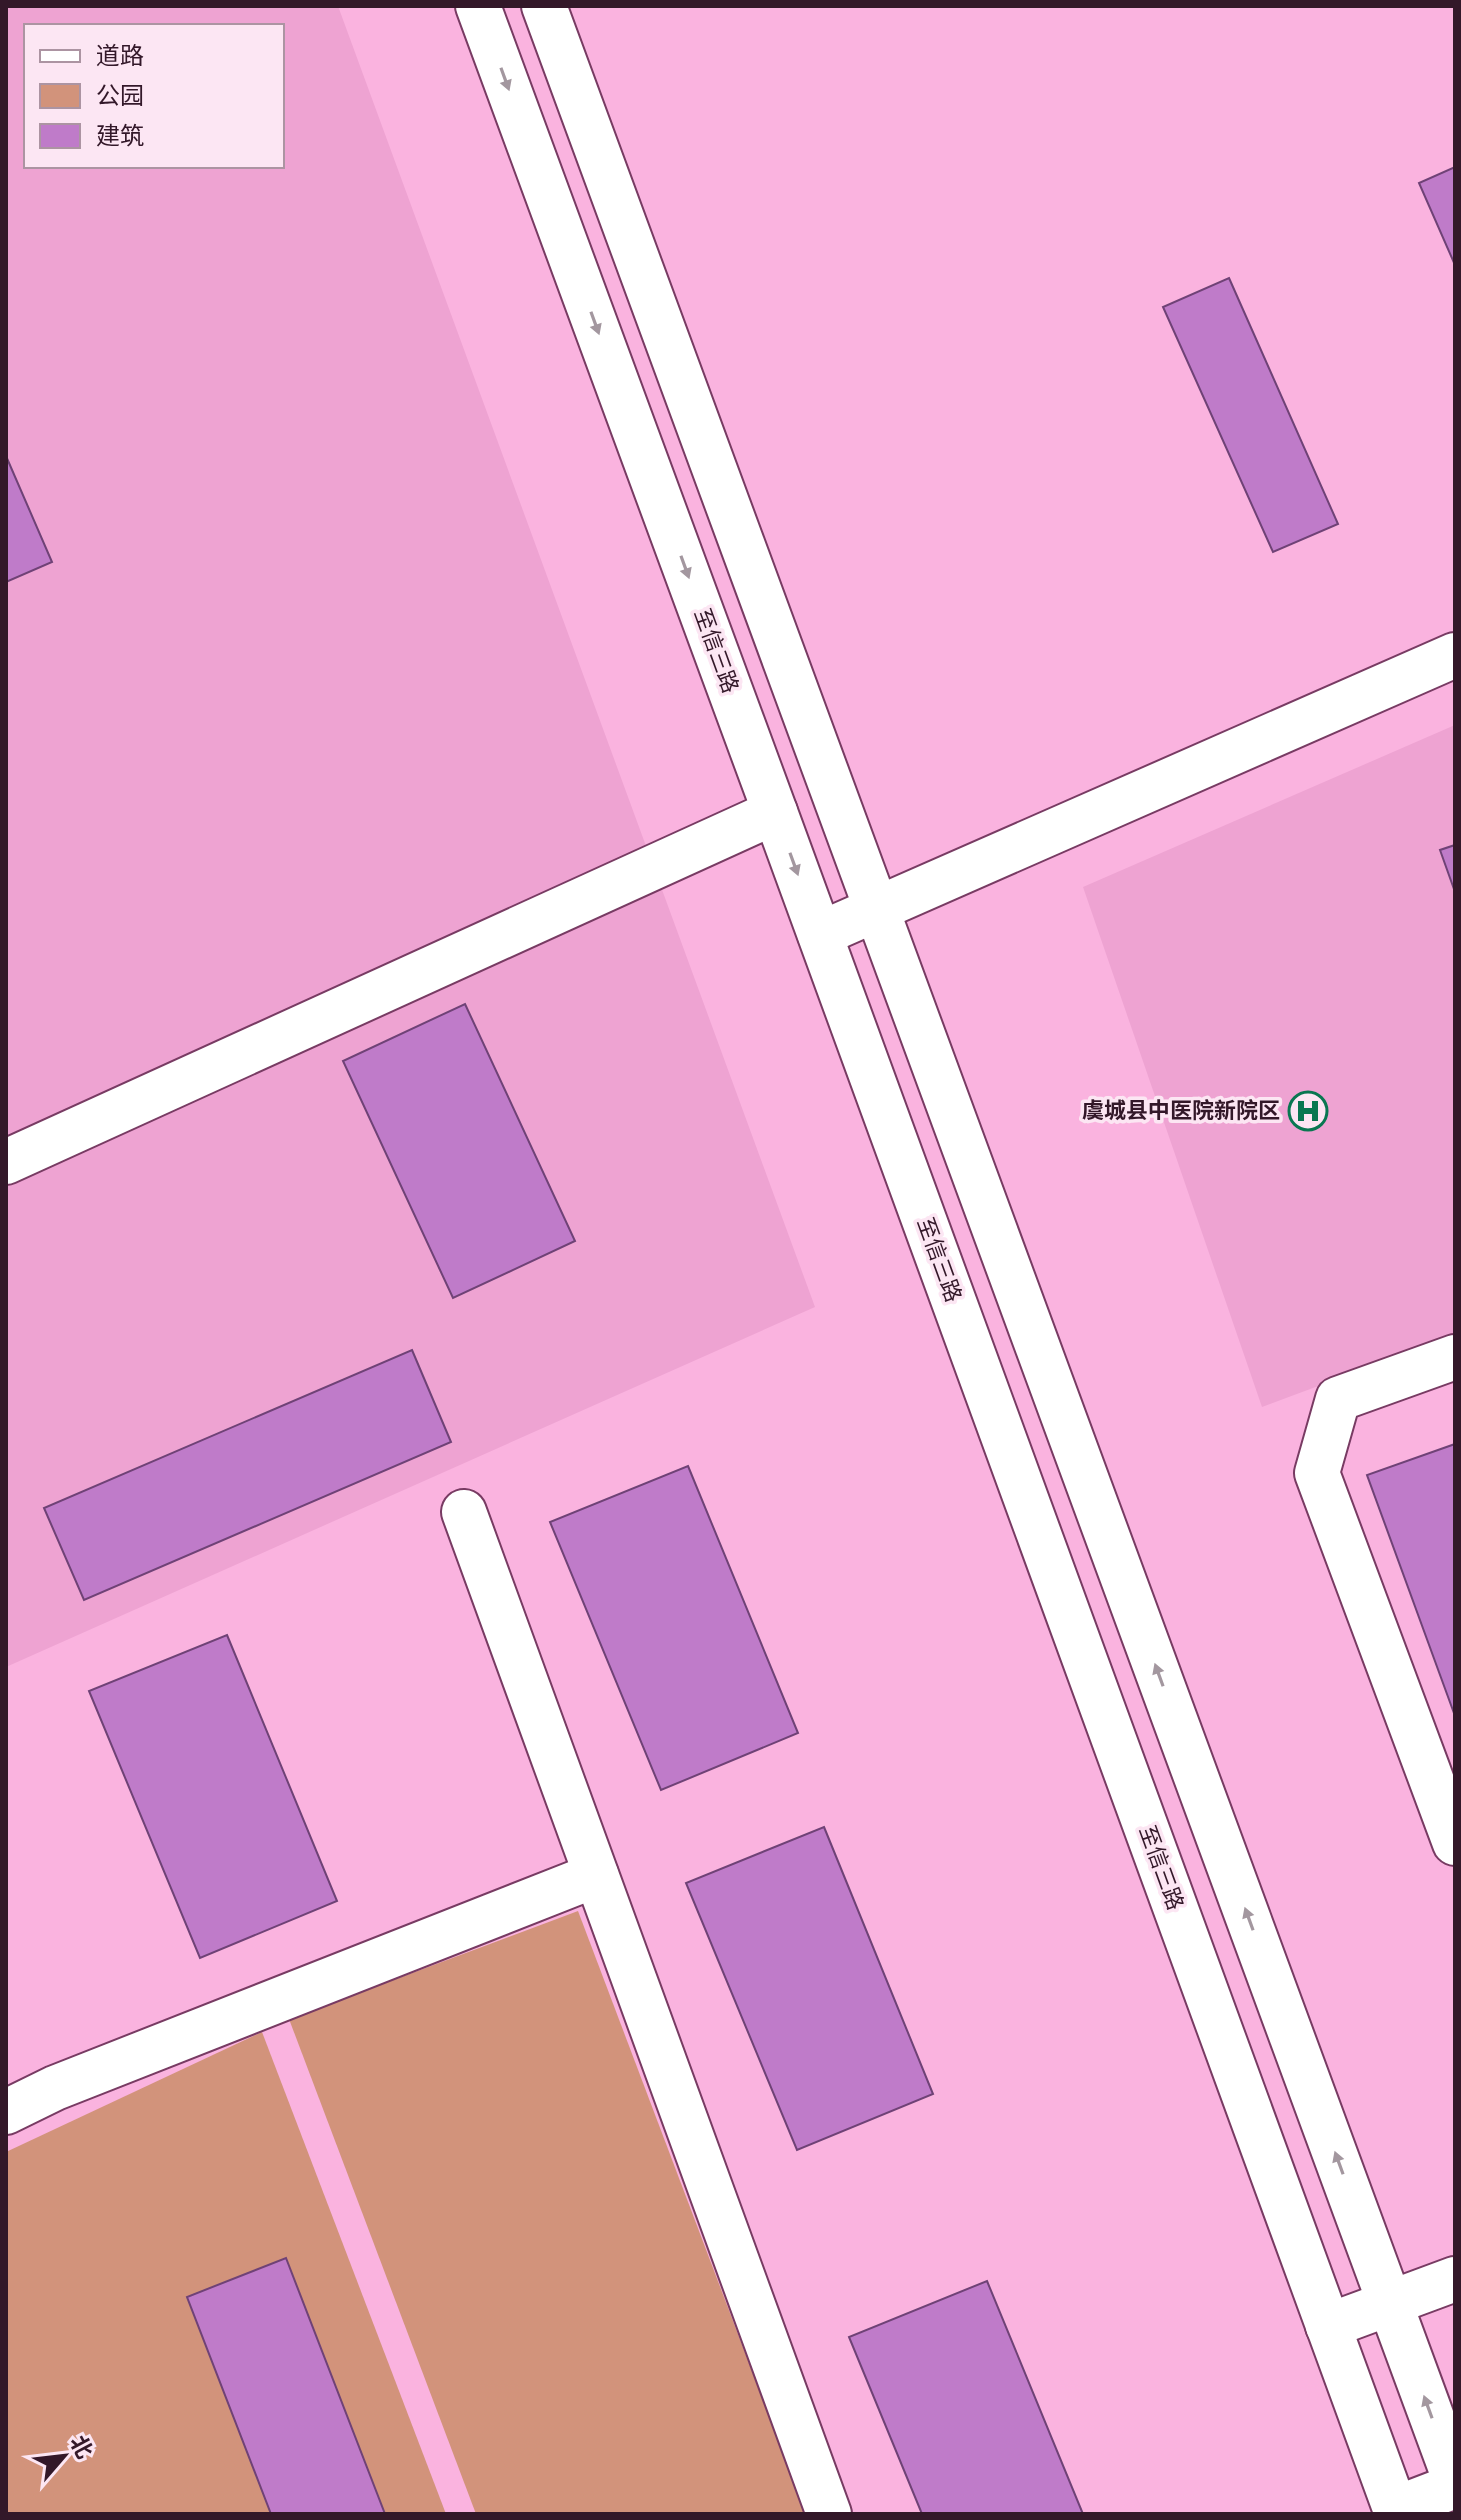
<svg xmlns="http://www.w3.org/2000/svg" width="1461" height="2520" font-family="'Alegreya Sans','Noto Sans SC',sans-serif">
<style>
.built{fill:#eea3d2;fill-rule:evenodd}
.green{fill:#d2937b}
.building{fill:#bf7bc9;stroke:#6f4276;stroke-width:2}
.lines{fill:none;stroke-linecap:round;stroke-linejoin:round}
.minor-casing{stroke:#783b63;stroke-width:48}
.major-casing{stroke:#783b63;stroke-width:48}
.minor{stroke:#fff;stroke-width:44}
.major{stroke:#fff;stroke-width:44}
.oneway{fill:#a3979f}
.labels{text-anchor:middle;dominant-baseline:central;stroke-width:7;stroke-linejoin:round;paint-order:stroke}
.street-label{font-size:22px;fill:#331829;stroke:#fce6f3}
.poi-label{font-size:22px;font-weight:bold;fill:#331829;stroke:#fce6f3;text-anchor:end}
</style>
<rect width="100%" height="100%" fill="#fab3df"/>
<!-- built -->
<g class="built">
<path d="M6,6H338L815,1307L6,1667ZM26,26H282V166H26Z"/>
<polygon points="1455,725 1455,1335 1262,1407 1083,887"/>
</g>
<!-- green -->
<g class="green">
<polygon points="578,1911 806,2514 476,2514 289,2019"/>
<polygon points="262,2032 446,2514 6,2514 6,2152"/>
</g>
<!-- building -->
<g class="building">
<polygon points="1455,167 1455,265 1419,183"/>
<polygon points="1229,278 1338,524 1273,552 1163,307"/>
<polygon points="6,456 52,562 6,582"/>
<polygon points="1455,845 1455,892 1440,850"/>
<polygon points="465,1004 575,1241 453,1298 343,1061"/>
<polygon points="412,1350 451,1442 84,1600 44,1508"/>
<polygon points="1455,1444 1455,1716 1367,1475"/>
<polygon points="688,1466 798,1733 661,1790 550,1522"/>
<polygon points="227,1635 337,1901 200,1958 89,1691"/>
<polygon points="824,1827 933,2094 797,2150 686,1883"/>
<polygon points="286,2258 385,2514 271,2514 187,2297"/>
<polygon points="987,2281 1083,2514 922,2514 849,2337"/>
</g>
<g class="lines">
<!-- minor casing -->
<g class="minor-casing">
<g id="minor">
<polyline points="820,934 1455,655"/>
<polyline points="6,1162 775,812"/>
<polyline points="1455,1357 1338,1399 1317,1473 1455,1843"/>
<polyline points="464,1512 829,2514"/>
<polyline points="6,2112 55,2088 596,1875"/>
<polyline points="1328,2326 1455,2279"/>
<polyline points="1395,2509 1455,2486"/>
</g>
</g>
<!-- major casing -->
<g class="major-casing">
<g id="major">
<polyline points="478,6 775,812 1397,2514"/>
<polyline points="544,6 1455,2480"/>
</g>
</g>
<!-- minor -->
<use href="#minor" class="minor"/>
<!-- major -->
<use href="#major" class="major"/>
</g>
<!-- one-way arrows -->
<defs><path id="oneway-solid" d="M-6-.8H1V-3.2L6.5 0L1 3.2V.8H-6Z" transform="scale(2)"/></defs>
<g class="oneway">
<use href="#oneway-solid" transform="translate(505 79) rotate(70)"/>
<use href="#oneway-solid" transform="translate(595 323) rotate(70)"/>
<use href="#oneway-solid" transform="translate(685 567) rotate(70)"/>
<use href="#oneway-solid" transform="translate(794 864) rotate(70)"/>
<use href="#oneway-solid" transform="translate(1159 1675) rotate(-110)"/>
<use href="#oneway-solid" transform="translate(1249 1919) rotate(-110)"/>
<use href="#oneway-solid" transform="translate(1339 2163) rotate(-110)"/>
<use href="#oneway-solid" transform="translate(1428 2407) rotate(-110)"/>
</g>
<!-- icons -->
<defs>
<g id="hospital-ring" transform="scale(2)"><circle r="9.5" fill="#fce6f3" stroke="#097751" stroke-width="1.5"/><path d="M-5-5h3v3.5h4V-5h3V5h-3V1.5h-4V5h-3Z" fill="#097751"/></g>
</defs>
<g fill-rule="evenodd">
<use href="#hospital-ring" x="1308" y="1111"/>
</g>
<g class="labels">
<!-- street labels -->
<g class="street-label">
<text transform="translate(716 651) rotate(70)">至信三路</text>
<text transform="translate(939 1260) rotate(70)">至信三路</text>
<text transform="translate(1161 1868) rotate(70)">至信三路</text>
</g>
<!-- poi labels -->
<g class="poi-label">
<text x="1280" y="1111">虞城县中医院新院区</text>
</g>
</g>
<!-- border -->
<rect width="1461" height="2520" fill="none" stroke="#331829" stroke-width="16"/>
<!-- legend -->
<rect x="24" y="24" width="260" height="144" fill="#fce6f3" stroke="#ac94a2" stroke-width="2"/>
<rect x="40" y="50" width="40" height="12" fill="#ffffff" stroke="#ac94a2" stroke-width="2"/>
<text x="96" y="64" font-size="24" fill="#331829">道路</text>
<rect x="40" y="84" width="40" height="24" fill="#d2937b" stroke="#ac94a2" stroke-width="2"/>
<text x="96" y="104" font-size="24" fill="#331829">公园</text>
<rect x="40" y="124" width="40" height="24" fill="#bf7bc9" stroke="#ac94a2" stroke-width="2"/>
<text x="96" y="144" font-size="24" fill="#331829">建筑</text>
<!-- north arrow -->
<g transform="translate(64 2456) rotate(62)" stroke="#fce6f3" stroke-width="6" paint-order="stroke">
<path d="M0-6L14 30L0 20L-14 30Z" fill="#331829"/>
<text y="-12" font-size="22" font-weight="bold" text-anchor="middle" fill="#331829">北</text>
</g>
</svg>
